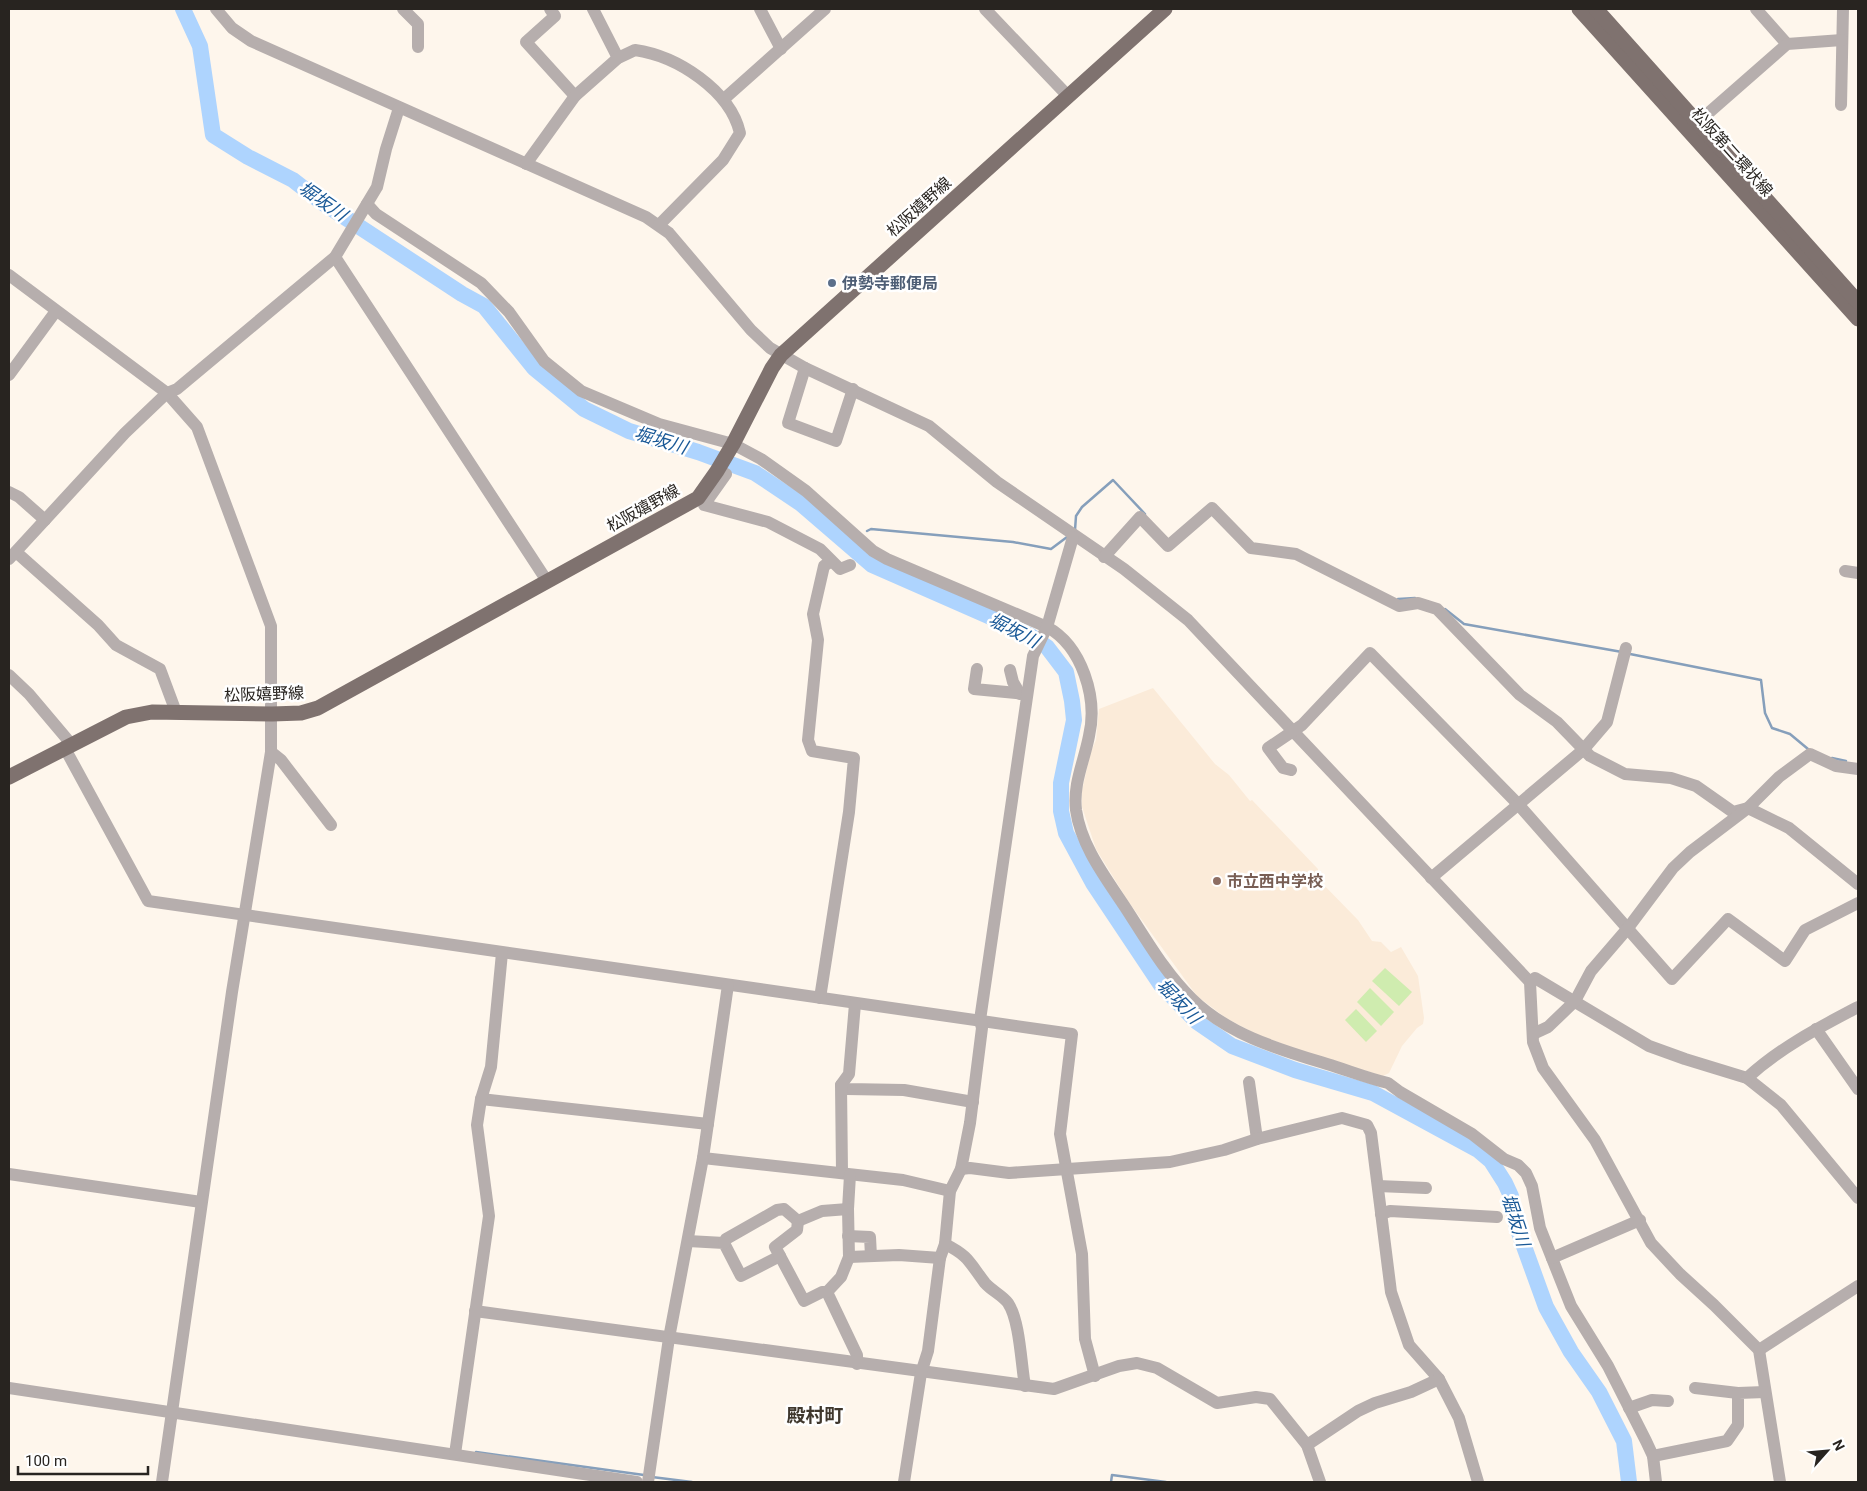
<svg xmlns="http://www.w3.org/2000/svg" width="1867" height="1491" font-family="Roboto,'Noto Sans JP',sans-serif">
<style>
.built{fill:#fbebd9}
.grass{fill:#cfecaf}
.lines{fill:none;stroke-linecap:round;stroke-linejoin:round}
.stream{stroke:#869fbb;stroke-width:2.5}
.river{stroke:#aed4fe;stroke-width:16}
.minor{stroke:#b6aead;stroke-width:12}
.major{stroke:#7f726f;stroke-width:15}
.service-dot{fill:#5c6f8a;stroke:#fff;stroke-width:2}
.education-dot{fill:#8d6e63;stroke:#fff;stroke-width:2}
.labels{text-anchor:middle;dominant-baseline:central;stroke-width:5;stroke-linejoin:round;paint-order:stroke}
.street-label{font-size:16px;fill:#282420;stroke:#fff}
.service-label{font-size:16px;font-weight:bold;fill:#4e5e75;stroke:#fff;text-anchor:start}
.education-label{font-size:16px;font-weight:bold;fill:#785e54;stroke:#fff;text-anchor:start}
.water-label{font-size:18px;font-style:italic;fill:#1a5997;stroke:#fff}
.quarter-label{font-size:19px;font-weight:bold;fill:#3f372d;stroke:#fff}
</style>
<rect width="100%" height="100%" fill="#fef6ec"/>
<!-- built -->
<polygon class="built" points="1153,688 1215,764 1229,775 1250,801 1252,800 1318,869 1318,879 1358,920 1372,941 1381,942 1391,952 1401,947 1418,976 1424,1018 1423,1024 1417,1028 1402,1046 1389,1073 1383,1076 1317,1056 1258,1035 1226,1018 1197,996 1128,901 1096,849 1082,807 1082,791 1090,754 1096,740 1099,709"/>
<!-- grass -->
<g class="grass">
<polygon points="1385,968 1412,992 1399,1006 1372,981"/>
<polygon points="1370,988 1394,1012 1381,1026 1357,1002"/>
<polygon points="1356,1009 1377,1031 1366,1042 1345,1020"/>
</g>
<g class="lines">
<!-- stream -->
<g class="stream">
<polyline points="1075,530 1076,516 1082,507 1113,480 1145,514"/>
<polyline points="867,531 871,529 1013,542 1051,549 1067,537"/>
<polyline points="1398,599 1415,598"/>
<polyline points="1445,609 1464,624 1622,652"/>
<polyline points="1630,654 1761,680 1765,713 1772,728 1790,734 1808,749"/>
<polyline points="1832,758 1846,761"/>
<polyline points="476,1452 644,1475"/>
<polyline points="652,1477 692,1482"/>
<polyline points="1111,1482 1112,1475 1166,1482"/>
</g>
<!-- river -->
<polyline class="river" points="183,9 200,46 213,135 248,157 293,180 320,201 462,294 484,306 534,368 584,409 629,431 698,452 755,473 800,503 872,565 995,619 1031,636 1047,647 1066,672 1072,701 1074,720 1061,783 1061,811 1066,833 1093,883 1161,985 1197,1022 1232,1046 1295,1070 1373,1093 1478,1150 1491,1161 1505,1183 1511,1196 1517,1227 1546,1307 1571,1352 1599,1392 1624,1441 1629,1482"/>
<!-- minor -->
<g class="minor">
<polyline points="216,9 232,28 251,41 646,217 669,233 751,330 770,348 805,368 929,426 997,482 1124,569 1188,620 1530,982 1533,1042 1543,1068 1595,1140 1651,1243 1680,1274 1714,1305 1759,1350 1780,1482"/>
<polyline points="403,9 418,24 418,47"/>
<polyline points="550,9 555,16 526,42 575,96"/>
<polyline points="593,9 618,58"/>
<polyline points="760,9 781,49"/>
<polyline points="985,9 1068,96"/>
<polyline points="1756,9 1787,44"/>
<polyline points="724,99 825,9"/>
<polyline points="1841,105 1843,9"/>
<polyline points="1697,123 1787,44 1842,40"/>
<path d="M526,164L575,96L618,58L635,50C677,56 730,90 740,133L723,160L659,225"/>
<path d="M367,204L376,214L481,283L509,312L544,361L581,391L659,424L733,444L761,459L806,491L873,551L887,559L1047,627C1082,646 1098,698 1089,736C1084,762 1073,783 1076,810C1081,846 1106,878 1125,907C1146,939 1165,973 1192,999C1229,1035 1278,1049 1327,1064C1347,1070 1367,1078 1388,1083L1400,1092L1472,1134L1504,1159L1518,1165L1526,1173L1532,1186L1540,1228L1571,1306L1608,1366L1646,1441L1653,1456L1656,1482"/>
<polyline points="335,257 547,581"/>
<polyline points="9,275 167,393 197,427 271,626 271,752 232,992 162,1482"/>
<polyline points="805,368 788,423 836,441 853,389"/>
<polyline points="9,375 56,311"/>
<polyline points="717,471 726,474 704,505 768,522 820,549 840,569 850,565"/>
<polyline points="9,492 19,497 45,520"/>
<polyline points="16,552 98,625 116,645 160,669 176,712"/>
<polyline points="1104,557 1140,517 1168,546 1212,508 1251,548 1296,554 1399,606 1418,603 1437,609 1520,695 1557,722 1590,756 1625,774 1671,778 1696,786 1733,812 1748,808 1789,828 1858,884"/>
<polyline points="9,559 125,433 167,393 177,389 335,257 377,187 386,149 399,108"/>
<polyline points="1845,571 1858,573"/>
<polyline points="977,669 974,689 1027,694"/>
<polyline points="1010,670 1013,682 1020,694"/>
<polyline points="9,675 29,694 67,739 68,754 148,901 1072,1034 1060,1134 1082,1254 1085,1339 1095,1376"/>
<polyline points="271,752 281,760 331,825"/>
<polyline points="1291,770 1283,768 1268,748 1302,725 1370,653 1517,803 1672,979 1728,919 1785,961 1805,930 1858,903"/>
<polyline points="1431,878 1583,750 1607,722 1626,648"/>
<polyline points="1530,982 1535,978 1649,1046 1685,1059 1747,1078 1781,1105 1858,1198"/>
<polyline points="820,998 849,812 854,758 812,751 808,740 818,640 813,614 824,566 831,561"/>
<polyline points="1816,1029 1858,1089"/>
<polyline points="1533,1034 1548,1027 1575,1001 1591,971 1628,928 1673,868 1690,852 1748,808 1779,777 1810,754 1836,766 1858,769"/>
<path d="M1747,1078C1781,1047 1818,1028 1858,1007"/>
<polyline points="1249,1082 1257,1139"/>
<polyline points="841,1085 847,1089 904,1090 973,1102"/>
<polyline points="481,1099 708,1124"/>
<polyline points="703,1158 903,1180 950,1191"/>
<polyline points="961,1169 970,1168 1009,1173 1170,1162 1224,1150 1257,1139 1342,1118 1367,1125 1371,1133 1391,1292 1409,1345 1439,1379 1459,1418 1478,1482"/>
<polyline points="842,1172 841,1085 849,1074 855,1004"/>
<polyline points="9,1174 201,1202"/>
<polyline points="850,1175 848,1209 849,1257 841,1277 827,1292 857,1355 857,1364"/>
<polyline points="1378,1186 1426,1188"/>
<polyline points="1381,1214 1390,1211 1497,1217"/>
<polyline points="848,1236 870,1237 871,1256"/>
<polyline points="688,1241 724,1243 741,1276 780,1256 804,1301 822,1292 827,1292"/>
<polyline points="724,1243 726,1239 777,1210 784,1209 798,1221 822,1211 848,1209"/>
<path d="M945,1244C969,1256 969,1262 985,1283C992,1291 1002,1295 1008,1303C1020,1321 1021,1364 1025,1386"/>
<polyline points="780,1256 775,1247 797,1230 798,1221"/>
<polyline points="849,1257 899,1255 940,1258"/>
<polyline points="1552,1258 1640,1220"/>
<polyline points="475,1311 1054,1389 1119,1366 1137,1363 1157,1368 1217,1403 1256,1397 1270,1399 1307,1445 1320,1482"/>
<polyline points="1759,1350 1858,1286"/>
<polyline points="9,1388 637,1482"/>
<polyline points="1695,1388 1738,1393"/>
<polyline points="1629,1408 1652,1400 1668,1401"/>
<polyline points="1307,1445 1358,1411 1375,1403 1411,1392 1439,1379"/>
<polyline points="455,1454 489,1216 477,1125 481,1099 491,1067 502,953"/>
<polyline points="1653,1456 1727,1441 1738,1425 1738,1393 1765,1392"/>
<polyline points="648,1482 669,1338 703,1158 728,985"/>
<polyline points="904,1482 921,1373 928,1351 940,1258 945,1244 950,1191 961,1169 970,1123 982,1028 980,1020 1033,656 1047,627 1073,537"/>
</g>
<!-- major -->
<g class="major">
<polyline points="1579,9 1858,319"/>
<polyline points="1596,9 1858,302"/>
<polyline points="9,777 126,717 152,712 272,714 301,713 318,708 698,498 717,471 733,444 772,368 781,355 1165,9"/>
</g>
</g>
<!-- markers -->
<circle class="service-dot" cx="832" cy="283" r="5"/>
<circle class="education-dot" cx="1217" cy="881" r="5"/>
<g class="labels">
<!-- street labels -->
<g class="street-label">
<text transform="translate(1732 152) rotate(48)">松阪第二環状線</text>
<text transform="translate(919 207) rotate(-42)">松阪嬉野線</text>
<text transform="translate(643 508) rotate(-29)">松阪嬉野線</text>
<text transform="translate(264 694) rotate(-2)">松阪嬉野線</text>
</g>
<!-- service labels -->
<g class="service-label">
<text x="842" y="283">伊勢寺郵便局</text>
</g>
<!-- education labels -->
<g class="education-label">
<text x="1227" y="881">市立西中学校</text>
</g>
<!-- water labels -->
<g class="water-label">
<text transform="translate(323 201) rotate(35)">堀坂川</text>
<text transform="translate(661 440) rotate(17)">堀坂川</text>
<text transform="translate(1014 630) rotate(27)">堀坂川</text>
<text transform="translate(1179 1001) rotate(46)">堀坂川</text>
<text transform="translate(1516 1220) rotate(72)">堀坂川</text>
</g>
<!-- quarter labels -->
<g class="quarter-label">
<text x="815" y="1415">殿村町</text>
</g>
</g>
<!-- border -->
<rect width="1867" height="1491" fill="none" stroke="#282420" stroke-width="20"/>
<!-- north arrow -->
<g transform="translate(1827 1451) rotate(63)" stroke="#ffffff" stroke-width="4" paint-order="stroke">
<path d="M0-4L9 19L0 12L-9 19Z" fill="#282420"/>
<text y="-8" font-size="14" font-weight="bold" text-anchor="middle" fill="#282420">N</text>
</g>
<!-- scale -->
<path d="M18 1466v8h130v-8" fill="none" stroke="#282420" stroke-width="2.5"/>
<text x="25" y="1466" font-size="15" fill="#282420" stroke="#ffffff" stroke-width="4" paint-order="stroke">100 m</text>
</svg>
